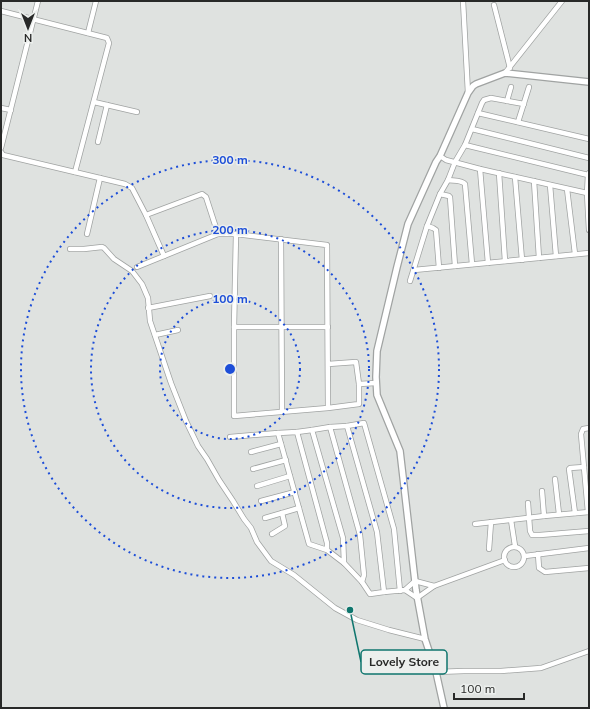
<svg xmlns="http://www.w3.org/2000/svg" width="590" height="709" font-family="Mulish,sans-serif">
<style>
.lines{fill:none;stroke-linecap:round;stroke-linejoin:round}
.minor-casing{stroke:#a0a3a2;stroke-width:6}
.tertiary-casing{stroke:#a0a3a2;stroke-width:8}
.minor{stroke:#fff;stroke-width:4.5}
.tertiary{stroke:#fff;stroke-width:5.5}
.ring{fill:none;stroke:#1d4ed8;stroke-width:2;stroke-dasharray:2 4}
.centre{fill:#1d4ed8;stroke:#ecefed;stroke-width:2}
.ring-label{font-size:12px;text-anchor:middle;font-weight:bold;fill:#1d4ed8;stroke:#ecefed;stroke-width:3;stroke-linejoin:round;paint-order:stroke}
.leader{fill:none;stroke:#0f766e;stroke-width:1.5}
.callout-dot{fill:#0f766e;stroke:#ecefed;stroke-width:1.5}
.callout{fill:#ecefed;stroke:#0f766e;stroke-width:1.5}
.callout-label{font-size:12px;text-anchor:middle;font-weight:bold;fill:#282928}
</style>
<rect width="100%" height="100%" fill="#dfe2e0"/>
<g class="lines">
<!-- minor casing -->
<g class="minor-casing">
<g id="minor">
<polyline points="463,1 468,93"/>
<polyline points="494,5 510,68"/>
<polyline points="1,11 107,38 109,43 75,172"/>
<polyline points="88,33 96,1"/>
<polyline points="505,73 562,1"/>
<polyline points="507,101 511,87"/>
<polyline points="94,102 137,112"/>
<polyline points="1,108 11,110"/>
<polyline points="478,113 589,139"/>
<polyline points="518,122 529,87"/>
<polyline points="472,129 589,158"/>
<polyline points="98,142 107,105"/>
<polyline points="465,145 588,175"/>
<polyline points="1,148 38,1"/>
<polyline points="1,152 3,155 125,184 132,188 146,215 164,256"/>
<polyline points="440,156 446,160 480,169 587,193"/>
<polyline points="480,169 488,263"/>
<polyline points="499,173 505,261"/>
<polyline points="589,173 588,175 587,193 589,230"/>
<polyline points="515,177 522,260"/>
<path d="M448,180C453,181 462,180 465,184L472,264"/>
<polyline points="534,181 539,258"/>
<polyline points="550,185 556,256"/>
<polyline points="567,189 575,254"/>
<polyline points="440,194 449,196 450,197 455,266"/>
<polyline points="146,215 202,194 206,197 218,234"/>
<polyline points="427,226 433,228 436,230 439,268"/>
<polyline points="87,234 100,178"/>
<polyline points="281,239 282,412"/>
<polyline points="70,249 84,249 102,247 104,248 114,259 132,271 142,284 148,298 150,321 171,383 186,421 198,446 207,459 219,480 233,501 244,519 251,528 257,542 271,561 294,575 335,608 357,620 389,630 425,639"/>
<polyline points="137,267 218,234 236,234"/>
<polyline points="414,270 589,253"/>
<polyline points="410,281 427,226 440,194 448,180 455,162 465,145 482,103 484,100 491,98 524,104"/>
<polyline points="148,308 210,296"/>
<polyline points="234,327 328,327"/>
<polyline points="155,335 178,330"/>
<polyline points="328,364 356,362 359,384 359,404 328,408 234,416 234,327 236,234 327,245 328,408"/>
<polyline points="359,384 376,383"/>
<polyline points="330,427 347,426"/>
<polyline points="297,432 312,430"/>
<polyline points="230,437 278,433"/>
<polyline points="251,452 281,444"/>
<polyline points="253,469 286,460"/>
<polyline points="555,479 559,514"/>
<polyline points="257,486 290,476"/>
<polyline points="542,491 544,516"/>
<polyline points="261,501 295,492"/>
<polyline points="528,503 530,531 532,535 540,535 589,531"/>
<polyline points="588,512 581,434 583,429 589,428"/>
<polyline points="575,513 569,469 570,468 584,467"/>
<polyline points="265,518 299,508"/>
<polyline points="511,520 515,546"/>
<polyline points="475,524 544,516 589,512"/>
<polyline points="272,534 285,526 282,513"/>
<circle cx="514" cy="557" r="10"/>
<polyline points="489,549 491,522"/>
<polyline points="327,550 327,543 297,432 278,433 309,544 327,550 344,563 343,538 312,430 330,427 360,535 364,575 362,582 370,594 384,592 377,532 347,426 364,423 394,529 400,591"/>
<polyline points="538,554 539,568 545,572 589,568"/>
<polyline points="525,556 589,548"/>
<polyline points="344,563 362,582"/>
<polyline points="405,590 417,598 434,586 505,560"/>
<polyline points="384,592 405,590 415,581 434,586"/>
<polyline points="436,672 464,671 501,671 541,668 589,651"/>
</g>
</g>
<!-- tertiary casing -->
<g class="tertiary-casing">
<polyline id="tertiary" points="444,708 436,672 425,639 416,590 400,451 377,395 376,377 377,351 397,267 408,224 436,162 440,156 468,93 473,86 476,84 505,73 589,82"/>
</g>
<!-- minor -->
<use href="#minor" class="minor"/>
<!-- tertiary -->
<use href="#tertiary" class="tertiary"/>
</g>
<!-- distance rings -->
<g class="ring">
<circle cx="230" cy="369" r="70"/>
<circle cx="230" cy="369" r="139"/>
<circle cx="230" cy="369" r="209"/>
</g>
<circle cx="230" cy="369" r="6" class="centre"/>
<g class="ring-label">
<text x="230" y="164">300 m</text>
<text x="230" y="234">200 m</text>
<text x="230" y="303">100 m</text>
</g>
<!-- callouts -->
<path class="leader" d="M350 610L361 662"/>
<circle class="callout-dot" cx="350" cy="610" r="4"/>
<rect class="callout" x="361" y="650" width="86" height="24" rx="4"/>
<g class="callout-label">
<text x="404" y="666">Lovely Store</text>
</g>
<!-- border -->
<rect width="590" height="709" fill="none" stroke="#282928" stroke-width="4"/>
<!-- north arrow -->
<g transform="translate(28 28) rotate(180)" stroke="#ecefed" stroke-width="3" paint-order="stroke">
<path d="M0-3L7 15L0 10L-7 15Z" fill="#282928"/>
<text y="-6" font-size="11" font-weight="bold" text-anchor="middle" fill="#282928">N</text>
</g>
<!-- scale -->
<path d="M454 693v6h70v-6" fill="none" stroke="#282928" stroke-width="2"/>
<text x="460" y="693" font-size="12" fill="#282928" stroke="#ecefed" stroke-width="3" paint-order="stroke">100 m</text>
</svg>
